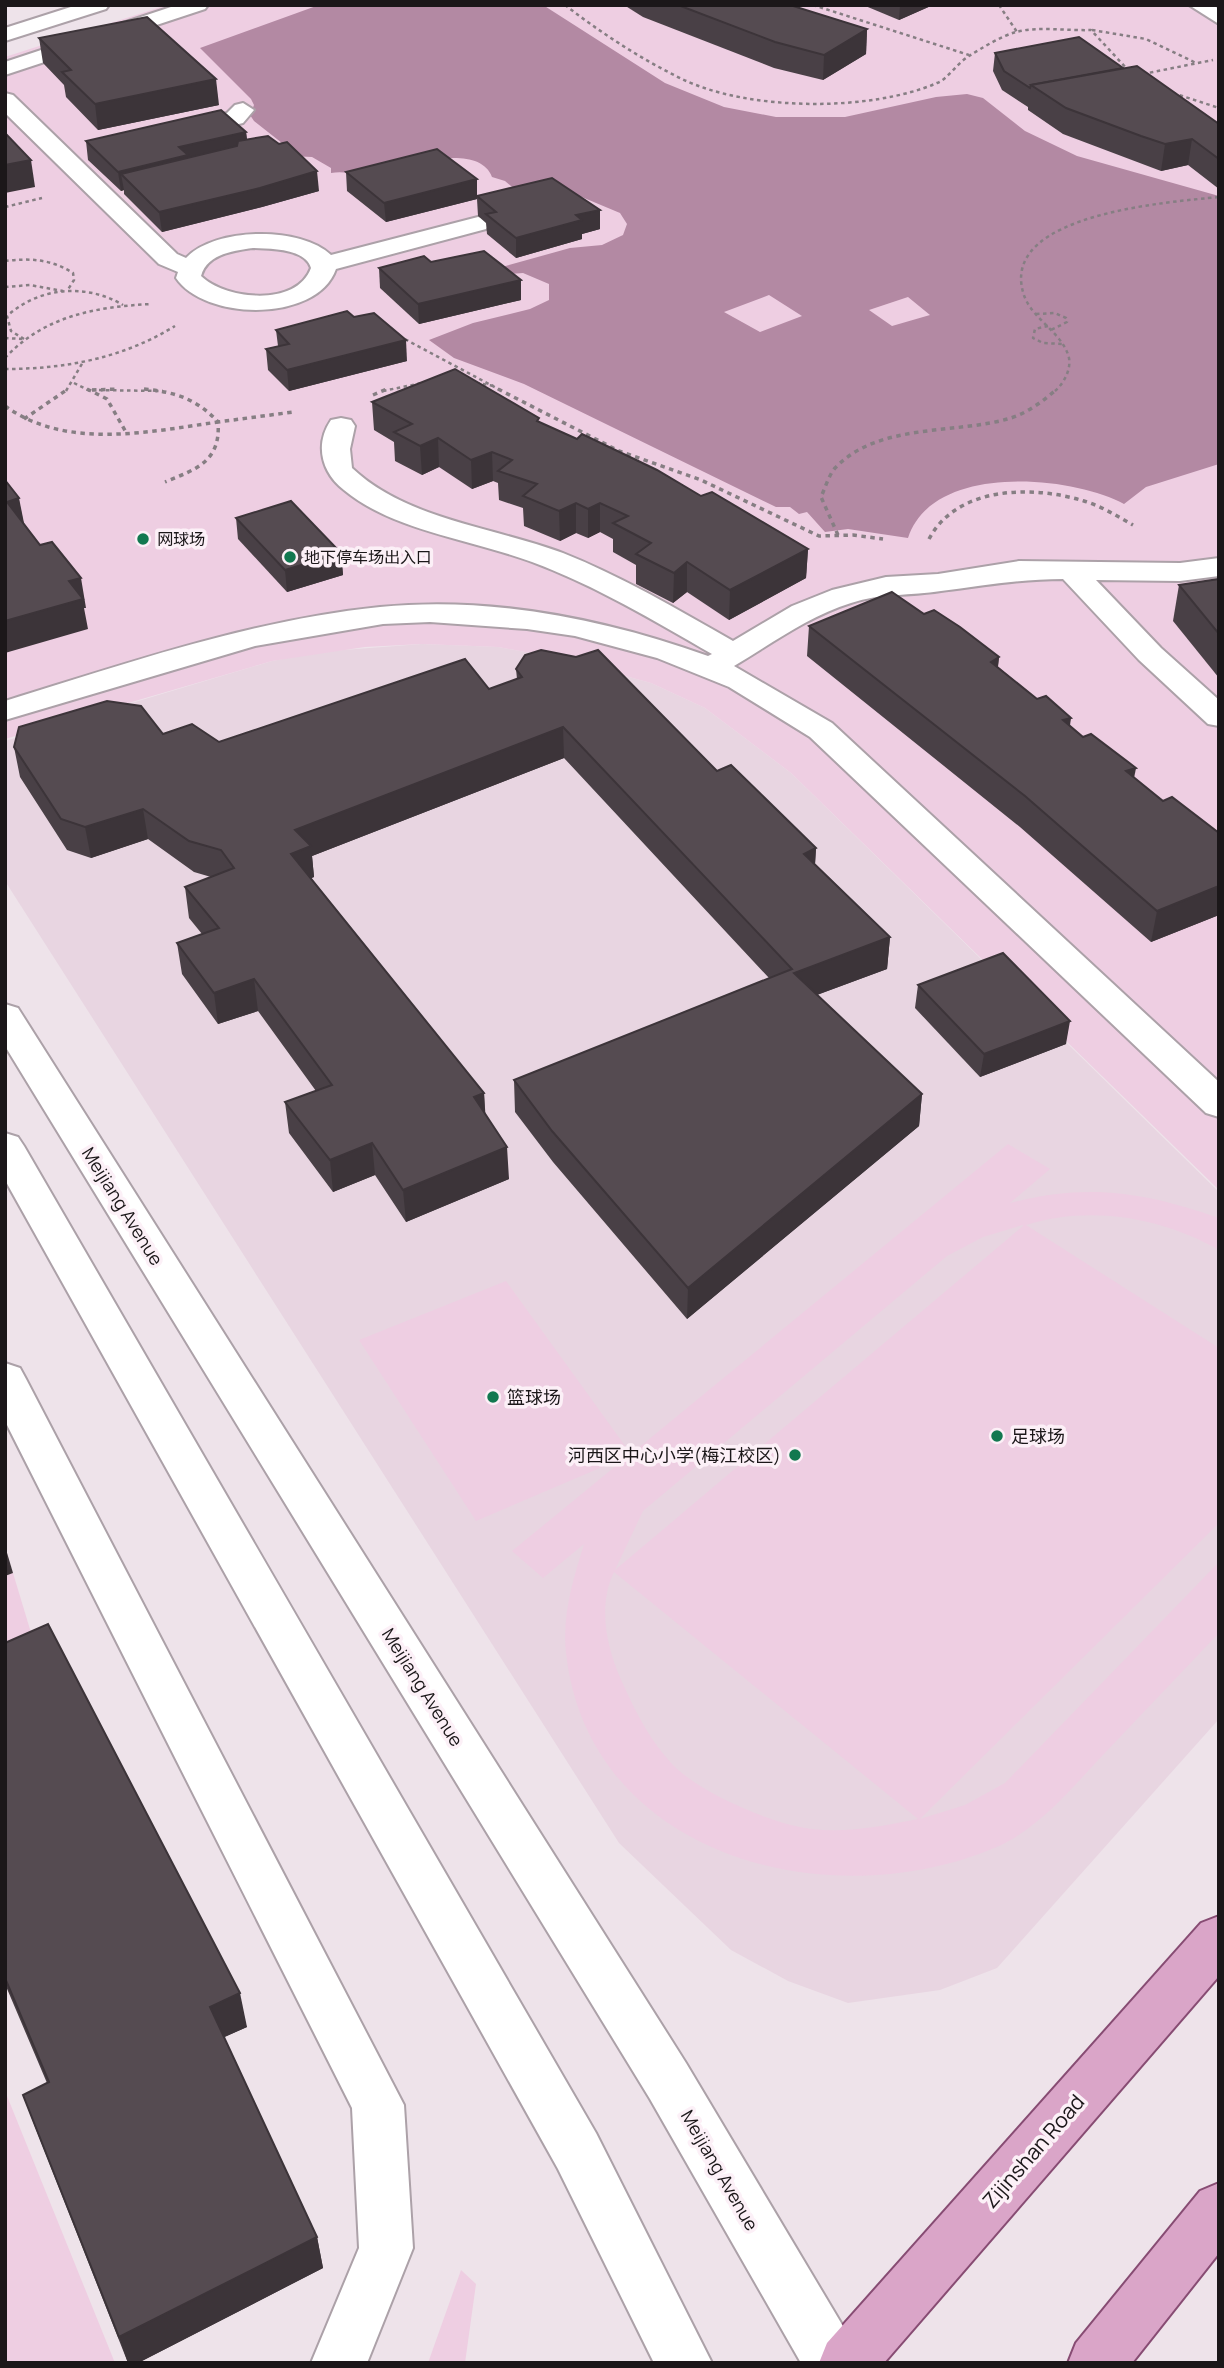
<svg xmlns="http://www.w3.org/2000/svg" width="1224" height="2368" font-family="Manrope,'Noto Sans SC',sans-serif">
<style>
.built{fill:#e8d5e1}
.green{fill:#eecee2;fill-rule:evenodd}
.water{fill:#b389a3;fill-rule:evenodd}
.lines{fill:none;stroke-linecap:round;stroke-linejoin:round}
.street-casing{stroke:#aca1a8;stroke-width:4}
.secondary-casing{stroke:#aca1a8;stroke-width:4}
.primary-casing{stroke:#874c73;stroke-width:4}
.path-far1{stroke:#867e83;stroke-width:2.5;stroke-dasharray:3.5 3.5;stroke-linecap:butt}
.path{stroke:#867e83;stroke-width:3.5;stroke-dasharray:4.5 4.5;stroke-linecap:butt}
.street{fill:#fff;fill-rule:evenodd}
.secondary{fill:#fff;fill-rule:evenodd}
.primary{fill:#daa5c8;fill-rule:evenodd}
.wall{fill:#494046}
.shaded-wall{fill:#3c3439}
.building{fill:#554b51;stroke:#3c3439;stroke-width:2}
.poi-dot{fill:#127850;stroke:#fcf0f7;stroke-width:2.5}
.labels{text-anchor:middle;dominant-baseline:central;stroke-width:7;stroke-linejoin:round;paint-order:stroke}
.far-poi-label{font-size:16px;fill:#1b1719;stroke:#fcf0f7;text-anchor:start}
.street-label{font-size:18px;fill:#1b1719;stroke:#fcf0f7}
.poi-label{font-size:18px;fill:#1b1719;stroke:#fcf0f7;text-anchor:start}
.near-street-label{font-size:21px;fill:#1b1719;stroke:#fcf0f7}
</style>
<rect width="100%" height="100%" fill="#eee3ea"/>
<!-- built -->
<polygon class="built" points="422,644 498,647 563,659 651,683 705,708 791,773 1219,1192 1219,1719 997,1968 940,1990 848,2003 788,1981 731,1950 619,1843 5,881 5,741 272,661 317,652"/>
<!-- green -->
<g class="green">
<polygon points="167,5 1219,5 1219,1190 791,773 705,708 651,683 563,659 498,647 422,644 365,647 272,661 5,739 5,57"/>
<path d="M1008,1144L1050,1169L1010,1203C1089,1183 1143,1192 1219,1218V1250C1161,1217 1089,1205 1026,1225L1219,1348V1523L920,1819L965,1805L1005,1783L1219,1562V1633C1180,1674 1141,1715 1102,1756C1072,1788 1040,1827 999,1846C833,1919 589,1859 566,1653C562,1614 573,1580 584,1544L543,1578L512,1551L628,1456L476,1521L359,1340L506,1281L631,1454ZM1023,1225V1226L615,1570L643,1511L947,1256L983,1237ZM614,1572L918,1819C884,1826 847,1833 812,1829C774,1825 700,1793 673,1765C651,1742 636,1713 623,1684C607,1650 597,1607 614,1572Z"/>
<polygon points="13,1573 35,1646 5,1657 5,1576"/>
<polygon points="5,2091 115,2363 5,2363"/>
<polygon points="461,2270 476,2284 465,2363 428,2363"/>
</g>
<!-- water -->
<path class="water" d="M319,5H543L665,83L724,107L776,117H845L936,97L967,94L983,98L1025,131L1077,156L1219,196V464L1146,487L1124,504C1070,475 932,463 908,538L848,529L825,532L807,512L799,514L790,507H776L524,384L454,358L429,340L473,323L530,309L549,300V284L523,273L510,274L502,267L570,248L602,245L623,235L627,224L620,213L565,190L517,191L505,181L492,177C477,138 393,171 363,173C352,174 342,171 331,173V168L312,157L290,156L287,147L254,121L250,115L254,105L251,99L200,48ZM769,295L802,316L760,332L724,312ZM908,297L930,315L892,326L869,310Z"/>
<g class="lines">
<!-- street casing -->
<g class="street-casing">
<g id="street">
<polygon points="177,5 208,5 205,9 5,75 5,62"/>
<polygon points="1189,5 1213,5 1219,9 1219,24"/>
<path d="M5,93L13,95L177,254L186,258C215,227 301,226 331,255L478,217L486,219L490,224L486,229L336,269C317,323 205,321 176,278L178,272L159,264L5,113ZM253,248C270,249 305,248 311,268C297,307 226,300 201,276C207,254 233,251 253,248Z"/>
<polygon points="243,103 254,110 243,123 179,138 168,131 171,126 227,113 235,105"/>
<path d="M341,418L351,420L355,426L350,449L352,468C407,520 494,527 563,553C623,577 677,609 733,641L792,606L832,590L886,577L938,574L1019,561L1180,563L1219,558V576L1180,581L1096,580L1161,648L1219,700V726L1208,724L1139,660L1063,579C1021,579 982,586 941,591C911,596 881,593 851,603C809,616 771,644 734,666L832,723L1219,1082V1117L1206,1113L810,737L729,687L657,658L575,636L527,629L430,622L383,624L255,646L5,720V701C128,663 252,620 380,607C490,596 605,619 708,656L712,654C653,620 596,586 532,562C474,540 393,531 344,490C322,473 314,445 331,420Z"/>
<polygon points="5,1363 20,1368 26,1379 404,2105 413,2248 367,2363 311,2363 359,2248 352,2108 5,1421"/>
</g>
</g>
<!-- secondary casing -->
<g class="secondary-casing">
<g id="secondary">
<polygon points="77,5 109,5 106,9 5,41 5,28"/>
<polygon points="5,1004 18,1008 686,2063 853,2343 861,2363 801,2363 650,2099 5,1046"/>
<polygon points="5,1133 18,1137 24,1146 596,2133 712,2363 654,2363 558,2169 5,1180"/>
</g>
</g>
<!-- primary casing -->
<g class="primary-casing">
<g id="primary">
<polygon points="1219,1916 1219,1976 884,2363 819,2363 827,2343 1201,1923"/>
<polygon points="1219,2183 1219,2253 1132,2363 1068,2363 1076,2343 1200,2191"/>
</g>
</g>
<!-- path-far1 -->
<g class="path-far1">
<path d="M565,5C601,33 641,59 682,79C748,111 870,112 937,83C948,79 957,63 969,56C982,48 1001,36 1016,32C1038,26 1068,31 1091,30L1128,70"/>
<polyline points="813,5 969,55"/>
<polyline points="999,5 1017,32"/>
<polyline points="1092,30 1146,39 1196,63"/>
<polyline points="1143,74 1213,60"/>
<polyline points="1173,93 1219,108"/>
<polyline points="5,207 42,198"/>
<path d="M5,261C30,258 51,259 73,273L74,280L67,291"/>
<polyline points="5,287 30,285 63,291"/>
<polyline points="1036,314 1055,313 1066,318 1067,322 1051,330"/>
<polyline points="1048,326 1035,329 1033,338 1043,343 1062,344"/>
<polyline points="399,336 502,391"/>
<polyline points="5,338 22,339"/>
<path d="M24,339L11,331L7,316C39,287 86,283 123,305"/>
<path d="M5,358C44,316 95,307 151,304"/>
<path d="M5,369C66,369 123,358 175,326"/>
<polyline points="74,383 90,391"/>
<polyline points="476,383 495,386"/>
<polyline points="92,390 163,391"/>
<polyline points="66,391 83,362"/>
<polyline points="383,391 422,383"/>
<path d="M1055,391C1064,383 1071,370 1069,358C1063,332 1030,319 1023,292C1001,213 1171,202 1219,197"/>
</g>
<!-- path -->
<g class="path">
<polyline points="87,389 107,399 127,434"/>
<path d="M144,389C175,392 197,399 218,422L293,412"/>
<polyline points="498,389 619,451 701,480 819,536 853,535 883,539"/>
<polyline points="92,390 118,389"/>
<polyline points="373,395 387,389"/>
<path d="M5,406C66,450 148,432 218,422C221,461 197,469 165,482"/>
<polyline points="24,419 68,389"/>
<path d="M838,535L821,497C825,488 829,475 835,468C879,422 955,435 1011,418C1029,412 1043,401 1057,389"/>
<path d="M929,539C957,486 1032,485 1084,501C1101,506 1117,516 1133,525"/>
</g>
<!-- street -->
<use href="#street" class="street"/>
<!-- secondary -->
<use href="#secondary" class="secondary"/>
<!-- primary -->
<use href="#primary" class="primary"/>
</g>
<!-- wall -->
<g class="wall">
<polygon points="624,5 790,5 867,29 866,54 823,80 774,68 643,17"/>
<polygon points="863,5 933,5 899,20"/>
<polygon points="39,38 219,105 98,130 66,97 64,85 43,63"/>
<polygon points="995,53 1123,68 1219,124 1219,189 1188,165 1161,171 1063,134 1028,110 1028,107 1002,90 993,71"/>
<polygon points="246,132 247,139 319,191 262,207 162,232 124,194 124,190 121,191 88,160 86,141"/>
<polygon points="346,172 477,179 477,196 600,229 582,234 582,239 516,258 487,234 486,223 478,216 477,199 386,222 347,191"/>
<polygon points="431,262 521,280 521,300 419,324 380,288 379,268"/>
<polygon points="354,317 407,361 289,391 268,370 266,349 278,346 276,330"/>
<polygon points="372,402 539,422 701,496 808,549 806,578 729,620 687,592 673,603 636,584 636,565 613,552 613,539 600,532 588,538 576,533 560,541 524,526 523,508 499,500 498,483 493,481 472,489 439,467 422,475 395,461 394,442 374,430"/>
<polygon points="236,518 341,553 343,575 287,592 238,539"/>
<polygon points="1219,579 1219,678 1173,621 1179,585"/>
<polygon points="924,614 999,657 998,667 1083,737 1163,801 1219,833 1219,915 1151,942 1020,827 807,656 809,626"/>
<polygon points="516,669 717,771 816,848 815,864 890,937 887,969 817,995 922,1094 919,1126 687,1319 553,1162 515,1112 514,1080 769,978 564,758 312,856 314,877 311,878 484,1093 485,1114 509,1179 406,1222 375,1175 333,1192 289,1133 285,1102 316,1091 258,1011 218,1024 182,974 177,943 202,934 189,918 185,887 211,877 194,872 148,839 91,858 67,850 20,777 14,747 163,734 219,742 489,689 517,679"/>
<polygon points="918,985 1066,1044 980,1077 915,1008"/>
<polygon points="5,1643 247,2027 224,2037 317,2237 323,2268 138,2363 128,2363 35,2127 23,2095 47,2083 5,1984"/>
</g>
<!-- shaded-wall -->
<g class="shaded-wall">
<polygon points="900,5 933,5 899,20"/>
<polygon points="867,29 866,54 823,80 824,55"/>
<polygon points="216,79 219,105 98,130 95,104"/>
<polygon points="246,132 248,151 121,174 124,190 121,191 118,172 179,147"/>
<polygon points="1192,139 1188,165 1161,171 1165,144"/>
<polygon points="31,160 35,187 5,193 5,165"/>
<polygon points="317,171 319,191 262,207 162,232 159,212"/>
<polygon points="477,179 477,199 386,222 384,203"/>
<polygon points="600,210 600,229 582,234 582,239 516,258 516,238 576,215"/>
<polygon points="521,280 521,300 419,324 418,304"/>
<polygon points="406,340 407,361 289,391 287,370"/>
<polygon points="438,438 439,467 422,475 420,446"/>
<polygon points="492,452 493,481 472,489 471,460"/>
<polygon points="19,498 25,528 7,502"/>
<polygon points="576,503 576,533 560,541 559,511"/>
<polygon points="600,503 600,532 588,538 588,509"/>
<polygon points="808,549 806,578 729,620 730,590"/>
<polygon points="341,553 343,575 287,592 285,570"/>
<polygon points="687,562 687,592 673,603 674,573"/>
<polygon points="81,578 86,608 84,608 88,629 5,653 5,621 69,581"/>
<polygon points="999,657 995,688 991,662"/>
<polygon points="1071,718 1067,748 1063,720"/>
<polygon points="563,727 564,758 312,856 314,877 295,885 291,854 295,830"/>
<polygon points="1136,768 1130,799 1126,771"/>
<polygon points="143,809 148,839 91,858 85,827"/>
<polygon points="816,848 814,879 804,854"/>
<polygon points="1219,886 1219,915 1151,942 1157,911"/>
<polygon points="890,937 887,969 792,1004 794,973"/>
<polygon points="254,979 258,1011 218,1024 214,993"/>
<polygon points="1070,1021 1066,1044 980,1077 984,1054"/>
<polygon points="484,1093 486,1124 474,1097"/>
<polygon points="922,1094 919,1126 687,1319 688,1288"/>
<polygon points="372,1143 375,1175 333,1192 330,1160"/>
<polygon points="507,1147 509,1179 406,1222 403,1190"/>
<polygon points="5,1546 13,1573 5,1576"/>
<polygon points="240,1993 247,2027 218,2040 210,2007"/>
<polygon points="317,2237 323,2268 138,2363 128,2363 119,2337"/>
</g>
<!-- building -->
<g class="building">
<polygon points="678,5 790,5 867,29 824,55 775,42"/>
<polygon points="147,17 216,79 95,104 62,72 71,70 39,38"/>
<polygon points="1079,37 1123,68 1031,85 1030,88 1004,71 995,53"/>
<polygon points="1137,66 1219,124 1219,159 1192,139 1165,144 1141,136 1066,108 1031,85"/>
<polygon points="221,110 246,132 179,147 188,155 118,172 86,141"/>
<polygon points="5,133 31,160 5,165"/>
<polygon points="268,136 279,144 287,142 317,171 260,188 159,212 121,174 237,146 238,141"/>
<polygon points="437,149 477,179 384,203 346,172"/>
<polygon points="552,178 600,210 576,215 582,220 516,238 486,214 496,212 477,196"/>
<polygon points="484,251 521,280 418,304 379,268 424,256 431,262"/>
<polygon points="347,311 354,317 374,313 406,340 287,370 266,349 289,344 276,330"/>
<polygon points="455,369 539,418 537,421 577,439 582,434 657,470 701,496 712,492 808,549 730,590 687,562 674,573 636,554 651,543 613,523 628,516 600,503 588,509 576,503 559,511 523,496 537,484 498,471 512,460 492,452 471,460 438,438 420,446 394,432 412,424 372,402"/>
<polygon points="5,480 19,498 7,502 40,545 52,542 81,578 69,581 83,599 5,621"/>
<polygon points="291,501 341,553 285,570 236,518"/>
<polygon points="1219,579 1219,634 1179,585"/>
<polygon points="892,592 924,614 934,610 960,627 999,657 991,662 1037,699 1046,696 1071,718 1063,720 1083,737 1091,734 1136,768 1126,771 1163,801 1172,797 1219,833 1219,886 1157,911 1025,796 809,626"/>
<polygon points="541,650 576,657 598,650 717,771 731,765 816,848 804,854 890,937 794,973 922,1094 688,1288 552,1131 514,1080 792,969 563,727 295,830 311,846 291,854 484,1093 474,1097 507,1147 403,1190 372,1143 330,1160 285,1102 332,1085 254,979 214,993 177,943 219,928 185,887 234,868 221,850 189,841 143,809 85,827 61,819 14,747 19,727 107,701 141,706 163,734 192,724 219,742 465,659 489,689 522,677 516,669 525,655"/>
<polygon points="1003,953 1070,1021 984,1054 918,985"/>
<polygon points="48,1624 240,1993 210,2007 317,2237 119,2337 23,2095 49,2082 5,1978 5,1643"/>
</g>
<!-- markers -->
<g class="poi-dot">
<circle cx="143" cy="539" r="7"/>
<circle cx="290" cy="557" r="7"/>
<circle cx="493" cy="1397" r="7"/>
<circle cx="997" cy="1436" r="7"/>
<circle cx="795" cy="1455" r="7"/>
</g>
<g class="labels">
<!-- far-poi labels -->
<g class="far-poi-label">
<text x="157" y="539">网球场</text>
<text x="304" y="557">地下停车场出入口</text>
</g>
<!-- street labels -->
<g class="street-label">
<text transform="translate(123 1206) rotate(58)">Meijiang Avenue</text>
<text transform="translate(423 1687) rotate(58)">Meijiang Avenue</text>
<text transform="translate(720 2170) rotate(60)">Meijiang Avenue</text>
</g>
<!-- poi labels -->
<g class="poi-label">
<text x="507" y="1397">篮球场</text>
<text x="1011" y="1436">足球场</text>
<text x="781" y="1455" text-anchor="end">河西区中心小学(梅江校区)</text>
</g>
<!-- near-street labels -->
<g class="near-street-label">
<text transform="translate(1033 2151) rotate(-49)">Zijinshan Road</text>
</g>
</g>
<!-- border -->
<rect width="1224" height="2368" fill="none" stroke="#1b1719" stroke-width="14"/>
</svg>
